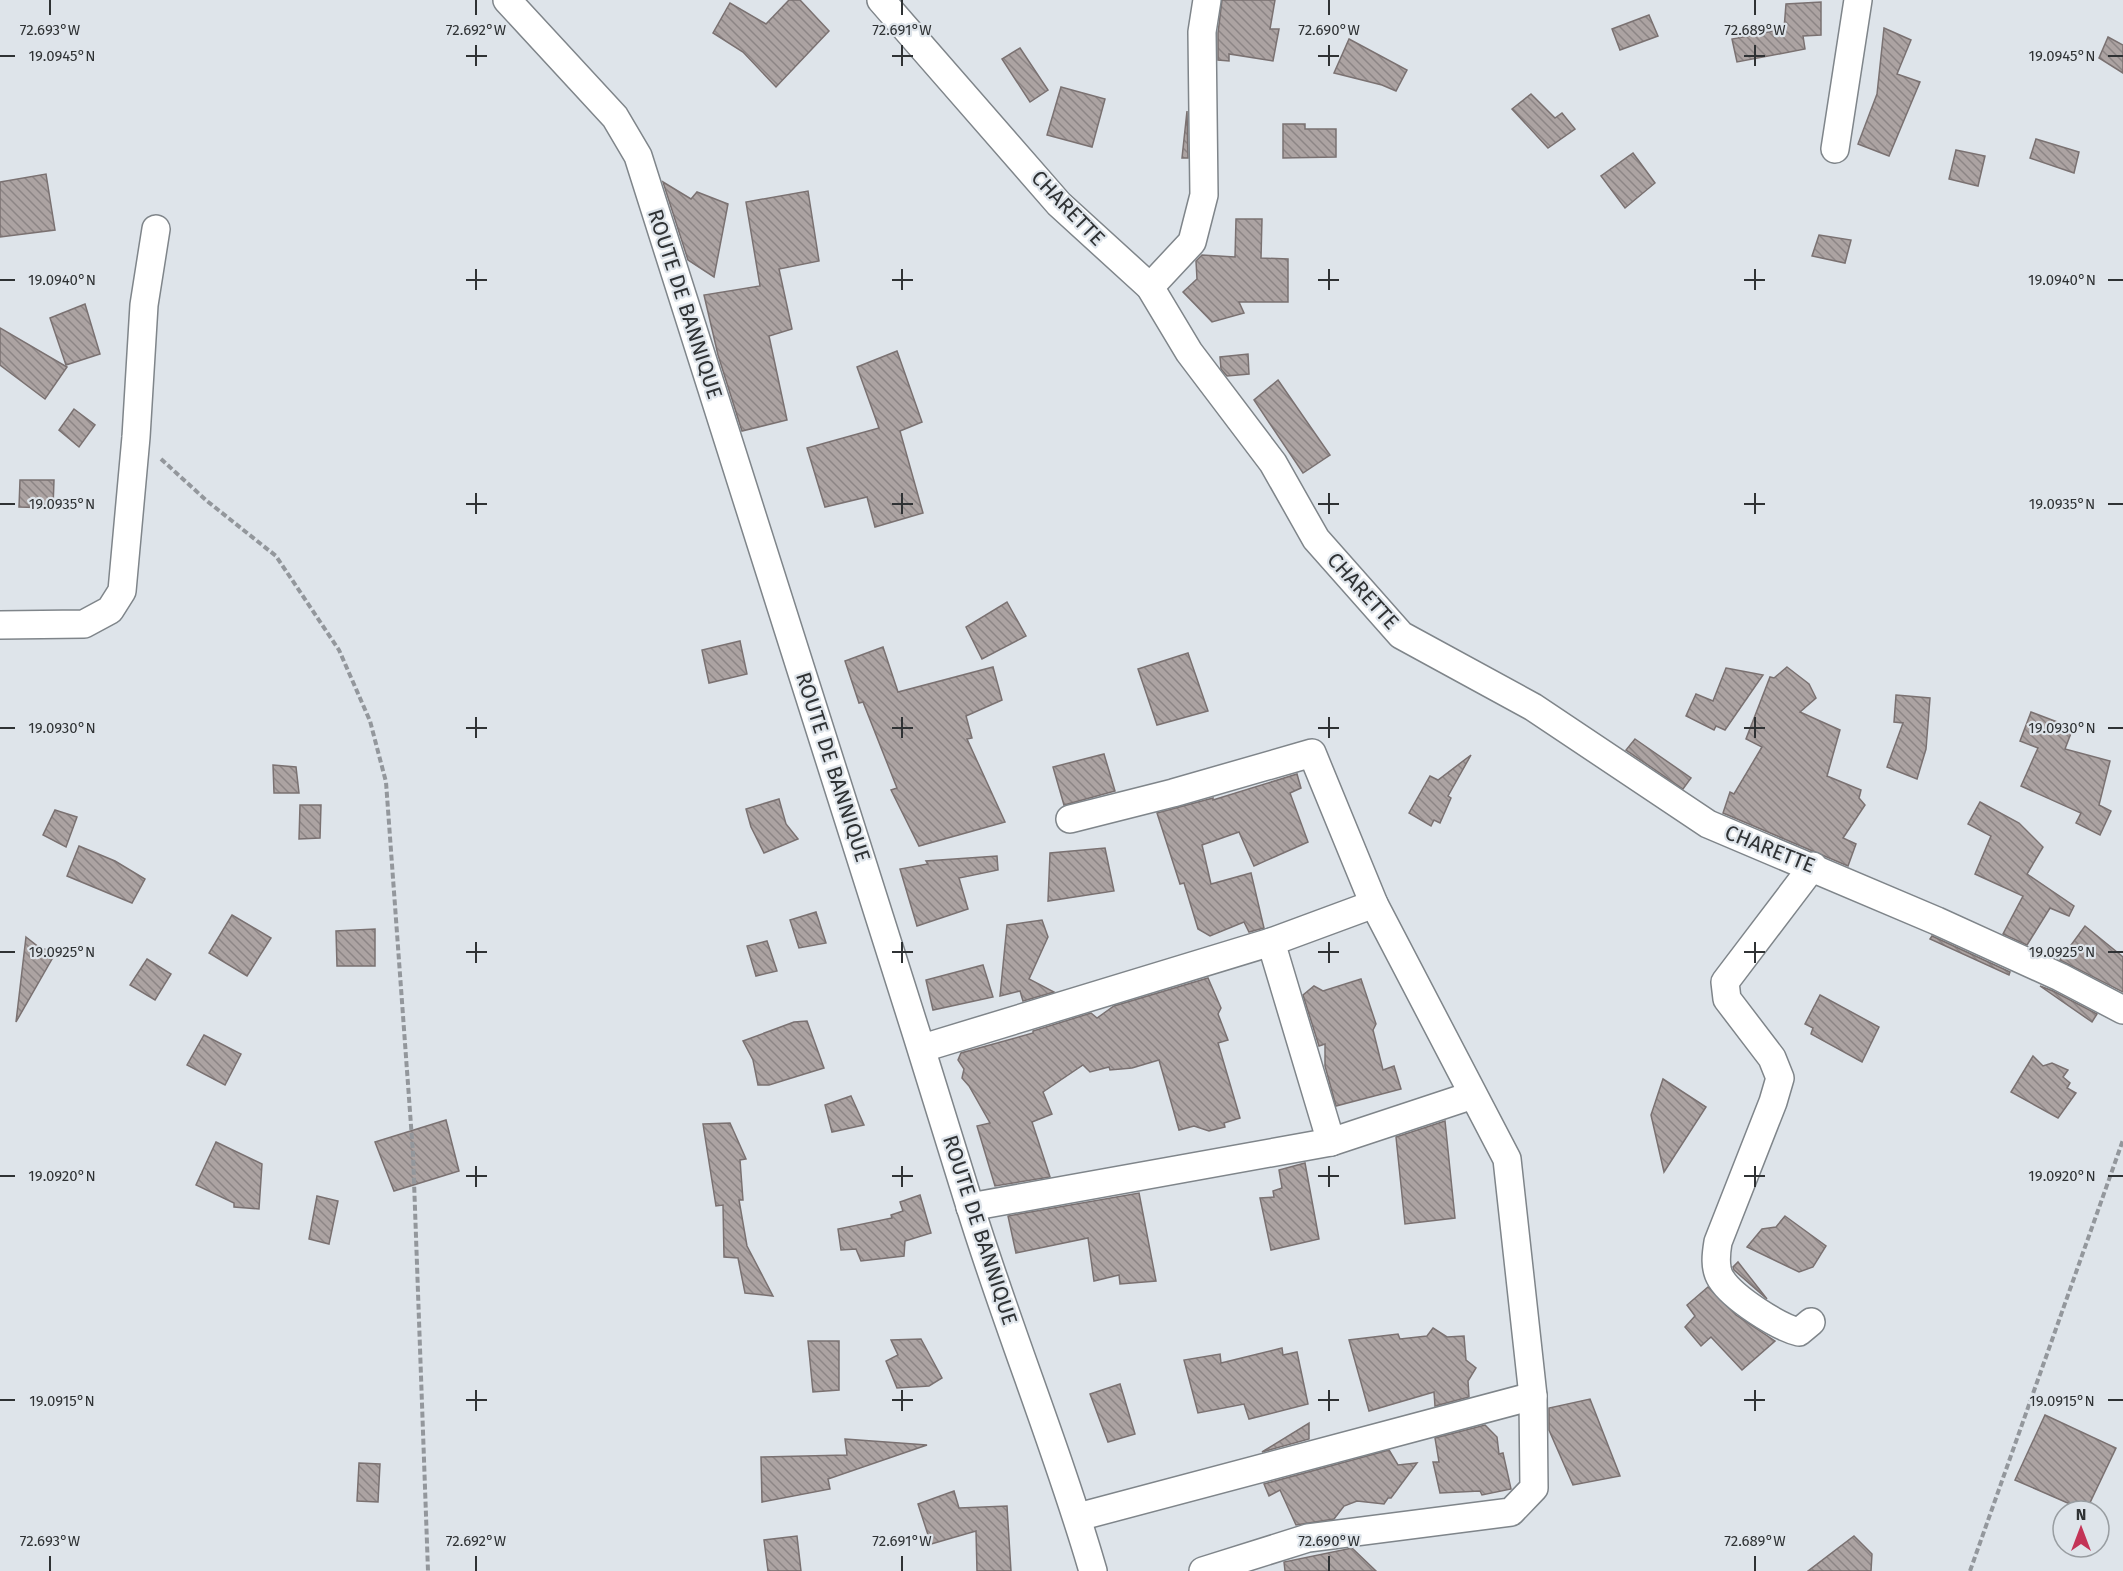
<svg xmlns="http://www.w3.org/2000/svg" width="2123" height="1571" font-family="'Fira Sans',sans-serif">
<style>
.building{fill:url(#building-back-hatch);stroke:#7a7171;stroke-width:1.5}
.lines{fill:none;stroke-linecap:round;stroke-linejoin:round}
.minor-casing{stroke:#7f858a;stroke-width:30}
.path{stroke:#93979c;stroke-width:4;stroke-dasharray:6 3;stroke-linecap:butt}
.minor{stroke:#fff;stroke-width:27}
.ticks{fill:none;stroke:#2f3234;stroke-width:2}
.labels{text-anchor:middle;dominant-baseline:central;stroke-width:4.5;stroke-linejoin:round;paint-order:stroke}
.street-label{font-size:21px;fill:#2f3234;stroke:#dee4ea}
.ticks-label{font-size:15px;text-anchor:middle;fill:#2f3234;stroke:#dee4ea;stroke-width:4.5;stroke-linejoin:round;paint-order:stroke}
</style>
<defs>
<pattern id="building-back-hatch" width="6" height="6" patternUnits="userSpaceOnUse" patternTransform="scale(1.5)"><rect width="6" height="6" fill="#aca3a2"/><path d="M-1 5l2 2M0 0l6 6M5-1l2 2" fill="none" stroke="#8c8585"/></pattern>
</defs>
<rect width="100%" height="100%" fill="#dee4ea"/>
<!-- building -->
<g class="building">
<polygon points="789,0 800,0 829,31 776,87 743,52 713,33 730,3 766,24"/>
<polygon points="1222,0 1275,0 1270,29 1279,29 1273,61 1229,54 1229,61 1218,60 1218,33"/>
<polygon points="1821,2 1821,35 1803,36 1805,49 1737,62 1732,39 1784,29 1786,4"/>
<polygon points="1649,15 1658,36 1620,50 1612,29"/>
<polygon points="1884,28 1911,40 1897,74 1920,82 1889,156 1858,144 1877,94"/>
<polygon points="2108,37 2123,45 2123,73 2099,58"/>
<polygon points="1349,39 1407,70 1396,91 1382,85 1334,73"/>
<polygon points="1020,48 1048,90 1030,102 1002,59"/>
<polygon points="1061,87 1105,99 1092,147 1047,135"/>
<polygon points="1531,94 1555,118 1562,113 1575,129 1548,148 1512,109"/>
<polygon points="1187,111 1188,158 1182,158"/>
<polygon points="1283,124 1305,124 1305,129 1336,129 1336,157 1283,158"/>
<polygon points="2036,139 2079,152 2074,173 2030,158"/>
<polygon points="1956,150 1985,156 1978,186 1949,179"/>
<polygon points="1633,153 1655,183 1625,208 1601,176"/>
<polygon points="46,174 55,230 0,237 0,182"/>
<polygon points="663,182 691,199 697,192 728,204 714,277 688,260"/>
<polygon points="808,191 819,261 779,269 792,329 769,336 787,420 742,431 718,355 704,295 760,286 746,202"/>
<polygon points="1236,219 1262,219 1261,258 1288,259 1288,302 1239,302 1244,313 1212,322 1183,292 1197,279 1196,261 1202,255 1235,257"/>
<polygon points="1819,235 1851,240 1845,263 1812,256"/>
<polygon points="85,304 100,354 66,365 50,318"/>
<polygon points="0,328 67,367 45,399 0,365"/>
<polygon points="897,351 922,422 900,431 923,513 875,527 867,497 825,507 807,448 879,428 857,367"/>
<polygon points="1248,354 1249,374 1227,376 1221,369 1220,357"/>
<polygon points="1278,380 1330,455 1303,473 1254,400"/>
<polygon points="74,409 95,425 79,447 59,430"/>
<polygon points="20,480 54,480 53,508 19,507"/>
<polygon points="1007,602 1026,636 982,659 966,627"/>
<polygon points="740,641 747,674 709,683 702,650"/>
<polygon points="883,647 898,692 993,667 1002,700 966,716 972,738 967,739 1005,822 919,846 891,790 897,788 863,702 859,703 845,661"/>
<polygon points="1188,653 1208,711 1157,725 1138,669"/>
<polygon points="1787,667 1809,684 1816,698 1800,712 1840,730 1827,776 1861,790 1859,798 1865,805 1843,838 1856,844 1848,866 1723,813 1730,792 1734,794 1762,747 1746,739 1770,677 1774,678"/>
<polygon points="1726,668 1763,675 1725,730 1716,726 1714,730 1686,716 1696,694 1713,701"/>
<polygon points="1896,695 1930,698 1926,749 1917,779 1887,767 1903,723 1894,722"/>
<polygon points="2031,712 2073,728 2065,749 2110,761 2099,805 2111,811 2100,835 2076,823 2081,813 2021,786 2038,748 2020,741"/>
<polygon points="1635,739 1691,778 1683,789 1626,750"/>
<polygon points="1104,754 1115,791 1064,805 1053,767"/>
<polygon points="1471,755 1448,796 1451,798 1440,823 1434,820 1431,826 1409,813 1430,776 1438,780"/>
<polygon points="273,765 296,767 299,793 274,793"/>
<polygon points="1297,774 1301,788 1290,793 1308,842 1254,866 1239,832 1202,845 1211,884 1251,873 1264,928 1249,932 1244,922 1210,936 1198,929 1184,883 1180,884 1157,813 1213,798 1213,800"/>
<polygon points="779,799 786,824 798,839 764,853 751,827 746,809"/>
<polygon points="1980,802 2019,823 2043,847 2027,874 2074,906 2069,916 2050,908 2027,945 2003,934 2023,896 1975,874 1991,836 1968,824"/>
<polygon points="300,805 321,805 320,838 299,839"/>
<polygon points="55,810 77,817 66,847 43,835"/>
<polygon points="79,846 115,861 145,879 132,903 67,876"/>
<polygon points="1105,848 1114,891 1048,901 1050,853"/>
<polygon points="997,856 998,870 959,878 968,909 917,926 900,869 928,864 926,861"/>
<polygon points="816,912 826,943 799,948 790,920"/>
<polygon points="232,915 271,938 247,976 209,953"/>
<polygon points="1042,920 1048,937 1029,979 1054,992 1023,1001 1020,991 1000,996 1007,925"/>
<polygon points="2085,926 2123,957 2123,992 2060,960"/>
<polygon points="375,929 375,966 337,966 336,931"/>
<polygon points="1932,936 2010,972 2009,975 1930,939"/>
<polygon points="26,937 40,948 56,952 16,1022"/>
<polygon points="767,941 777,971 756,976 747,946"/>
<polygon points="147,959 171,974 155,1000 130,985"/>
<polygon points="983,965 993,997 933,1010 926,980"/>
<polygon points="1208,978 1221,1008 1218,1014 1228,1040 1218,1043 1240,1118 1224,1123 1225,1127 1209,1131 1194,1126 1179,1130 1159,1060 1132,1068 1110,1070 1109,1067 1090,1072 1083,1065 1043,1092 1052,1114 1032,1122 1050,1177 995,1186 977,1126 990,1123 969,1086 962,1078 964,1069 958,1060 961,1053 1033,1033 1033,1031 1091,1013 1097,1018 1114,1006"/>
<polygon points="1361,979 1376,1024 1373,1030 1383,1070 1394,1066 1401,1089 1336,1106 1325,1066 1325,1044 1319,1046 1303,995 1314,986 1323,991"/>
<polygon points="2040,986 2053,991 2097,1014 2092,1022"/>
<polygon points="1820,995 1879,1027 1862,1062 1811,1034 1813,1028 1805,1024"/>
<polygon points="807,1021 824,1068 769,1085 758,1085 753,1060 743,1041 794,1022"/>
<polygon points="204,1035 241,1054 225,1085 187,1065"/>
<polygon points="2033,1056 2043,1066 2052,1063 2068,1070 2063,1077 2070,1083 2067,1088 2076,1093 2058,1118 2011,1092"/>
<polygon points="1663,1079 1706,1107 1664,1172 1651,1115"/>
<polygon points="851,1096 864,1125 832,1132 825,1105"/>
<polygon points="446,1120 459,1171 394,1191 375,1142"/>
<polygon points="1445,1121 1455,1218 1405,1224 1396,1137"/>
<polygon points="730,1123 746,1159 740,1160 743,1200 739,1200 747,1246 773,1296 745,1293 738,1258 724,1257 723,1205 716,1206 703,1124"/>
<polygon points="216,1142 262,1164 259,1209 234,1207 234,1203 196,1185"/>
<polygon points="1305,1163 1319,1239 1271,1250 1260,1198 1274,1197 1273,1191 1282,1188 1279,1170"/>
<polygon points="1139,1193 1156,1281 1120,1284 1119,1275 1094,1281 1088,1238 1016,1253 1008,1216"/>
<polygon points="920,1195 931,1233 905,1241 904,1256 861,1261 856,1249 841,1250 838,1229 892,1218 891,1215 903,1211 900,1202"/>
<polygon points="317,1196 338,1201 329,1244 309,1239"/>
<polygon points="1785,1216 1826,1246 1813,1267 1799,1272 1747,1247 1762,1229 1776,1227"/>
<polygon points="1738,1262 1767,1299 1734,1270 1733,1267"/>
<polygon points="1708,1287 1736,1315 1775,1341 1742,1370 1711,1337 1701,1346 1685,1327 1695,1316 1687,1305"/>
<polygon points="1433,1328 1447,1337 1464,1336 1466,1360 1476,1368 1468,1381 1469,1397 1435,1406 1434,1392 1369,1411 1349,1340 1398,1334 1400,1339 1427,1336"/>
<polygon points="921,1339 942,1378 929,1386 897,1388 886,1361 898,1355 891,1340"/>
<polygon points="808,1341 839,1341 839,1390 813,1392"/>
<polygon points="1282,1348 1283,1355 1297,1352 1308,1404 1249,1419 1244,1404 1198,1413 1184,1360 1220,1354 1221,1363"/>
<polygon points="1120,1384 1135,1434 1108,1442 1090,1394"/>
<polygon points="1590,1399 1620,1476 1573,1485 1549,1430 1549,1408"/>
<polygon points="2045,1415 2116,1448 2086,1511 2015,1480"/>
<polygon points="1309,1423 1309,1439 1262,1452"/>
<polygon points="1485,1425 1497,1437 1499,1454 1503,1453 1511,1489 1482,1495 1480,1491 1440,1493 1433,1462 1439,1462 1435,1438"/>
<polygon points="845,1439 927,1445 828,1479 830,1489 762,1502 761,1457 847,1455"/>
<polygon points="1389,1450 1398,1465 1417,1463 1391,1498 1388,1498 1384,1504 1357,1501 1344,1506 1334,1519 1296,1525 1280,1490 1269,1496 1264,1484"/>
<polygon points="359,1463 380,1464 378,1502 357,1501"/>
<polygon points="954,1491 959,1508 1007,1506 1011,1571 977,1571 976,1531 931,1544 918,1504"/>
<polygon points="797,1536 801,1571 768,1571 764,1540"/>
<polygon points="1854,1536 1872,1554 1871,1571 1808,1571"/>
<polygon points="1352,1548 1376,1571 1285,1571 1284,1562"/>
</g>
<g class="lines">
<!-- minor casing -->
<g class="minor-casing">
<g id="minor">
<path d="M507,0L615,117L638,156C749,504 861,853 969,1203C1007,1327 1057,1447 1093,1571"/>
<polyline points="881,0 1059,204 1150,287 1189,352 1273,463 1316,539 1401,635 1533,707 1708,824 1937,921 2060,977 2123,1010"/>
<polyline points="1835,149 1858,0"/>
<polyline points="1150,287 1192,242 1204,195 1202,32 1207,0"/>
<polyline points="0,625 84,624 110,610 122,591 136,437 144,305 156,229"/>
<polyline points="1070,819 1173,793 1312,753 1374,904 1507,1159 1533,1396 1534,1488 1511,1512 1308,1538 1203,1571"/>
<polyline points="1271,942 1331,1142"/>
<polyline points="923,1048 1271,942 1374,904"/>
<polyline points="970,1207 1331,1142 1473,1095"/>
<path d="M1811,1322L1799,1332C1778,1327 1733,1298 1721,1279C1714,1268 1716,1254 1718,1242L1773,1102L1780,1078L1772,1058L1727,999L1725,982L1813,866"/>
<polyline points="1078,1517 1533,1396"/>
</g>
</g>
<!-- path -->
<g class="path">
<polyline points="161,459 207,501 276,556 339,650 370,721 386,782 413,1153 428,1571"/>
<polyline points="1970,1571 2123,1140"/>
</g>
<!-- minor -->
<use href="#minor" class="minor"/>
</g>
<!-- ticks -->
<path class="ticks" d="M50,0V15M476,0V15M902,0V15M1329,0V15M1755,0V15M476,45V66M902,45V66M1329,45V66M1755,45V66M0,56H15M466,56H487M892,56H913M1318,56H1339M1744,56H1765M2108,56H2123M476,269V290M902,269V290M1329,269V290M1755,269V290M0,280H15M466,280H487M892,280H913M1318,280H1339M1744,280H1765M2108,280H2123M476,493V514M902,493V514M1329,493V514M1755,493V514M0,504H15M466,504H487M892,504H913M1318,504H1339M1744,504H1765M2108,504H2123M476,717V738M902,717V738M1329,717V738M1755,717V738M0,728H15M466,728H487M892,728H913M1318,728H1339M1744,728H1765M2108,728H2123M476,942V963M902,942V963M1329,942V963M1755,942V963M0,952H15M466,952H487M892,952H913M1318,952H1339M1744,952H1765M2108,952H2123M476,1166V1187M902,1166V1187M1329,1166V1187M1755,1166V1187M0,1176H15M466,1176H487M892,1176H913M1318,1176H1339M1744,1176H1765M2108,1176H2123M476,1390V1411M902,1390V1411M1329,1390V1411M1755,1390V1411M0,1400H15M466,1400H487M892,1400H913M1318,1400H1339M1744,1400H1765M2108,1400H2123M50,1556V1571M476,1556V1571M902,1556V1571M1329,1556V1571M1755,1556V1571"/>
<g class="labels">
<!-- street labels -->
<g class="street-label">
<text transform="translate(1068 208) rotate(46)">CHARETTE</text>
<text transform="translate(685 304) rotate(72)">ROUTE DE BANNIQUE</text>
<text transform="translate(1363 591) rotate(48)">CHARETTE</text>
<text transform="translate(833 767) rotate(72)">ROUTE DE BANNIQUE</text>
<text transform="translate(1770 849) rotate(22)">CHARETTE</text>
<text transform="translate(980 1230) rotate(72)">ROUTE DE BANNIQUE</text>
</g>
</g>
<g class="ticks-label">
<text x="50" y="35">72.693°W</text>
<text x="476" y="35">72.692°W</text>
<text x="902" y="35">72.691°W</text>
<text x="1329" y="35">72.690°W</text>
<text x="1755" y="35">72.689°W</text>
<text x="62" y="61">19.0945°N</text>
<text x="2062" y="61">19.0945°N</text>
<text x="62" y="285">19.0940°N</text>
<text x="2062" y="285">19.0940°N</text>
<text x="62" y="509">19.0935°N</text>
<text x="2062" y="509">19.0935°N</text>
<text x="62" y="733">19.0930°N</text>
<text x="2062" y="733">19.0930°N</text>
<text x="62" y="957">19.0925°N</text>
<text x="2062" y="957">19.0925°N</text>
<text x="62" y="1181">19.0920°N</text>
<text x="2062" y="1181">19.0920°N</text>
<text x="62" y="1406">19.0915°N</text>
<text x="2062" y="1406">19.0915°N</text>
<text x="50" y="1546">72.693°W</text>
<text x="476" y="1546">72.692°W</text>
<text x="902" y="1546">72.691°W</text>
<text x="1329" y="1546">72.690°W</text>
<text x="1755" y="1546">72.689°W</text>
</g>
<!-- north arrow -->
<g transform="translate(2081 1529)"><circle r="28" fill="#dee4ea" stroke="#989da1" stroke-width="1.5"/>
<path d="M0-4.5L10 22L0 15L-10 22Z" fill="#c33457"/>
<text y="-9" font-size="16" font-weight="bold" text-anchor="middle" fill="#2f3234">N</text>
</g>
</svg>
